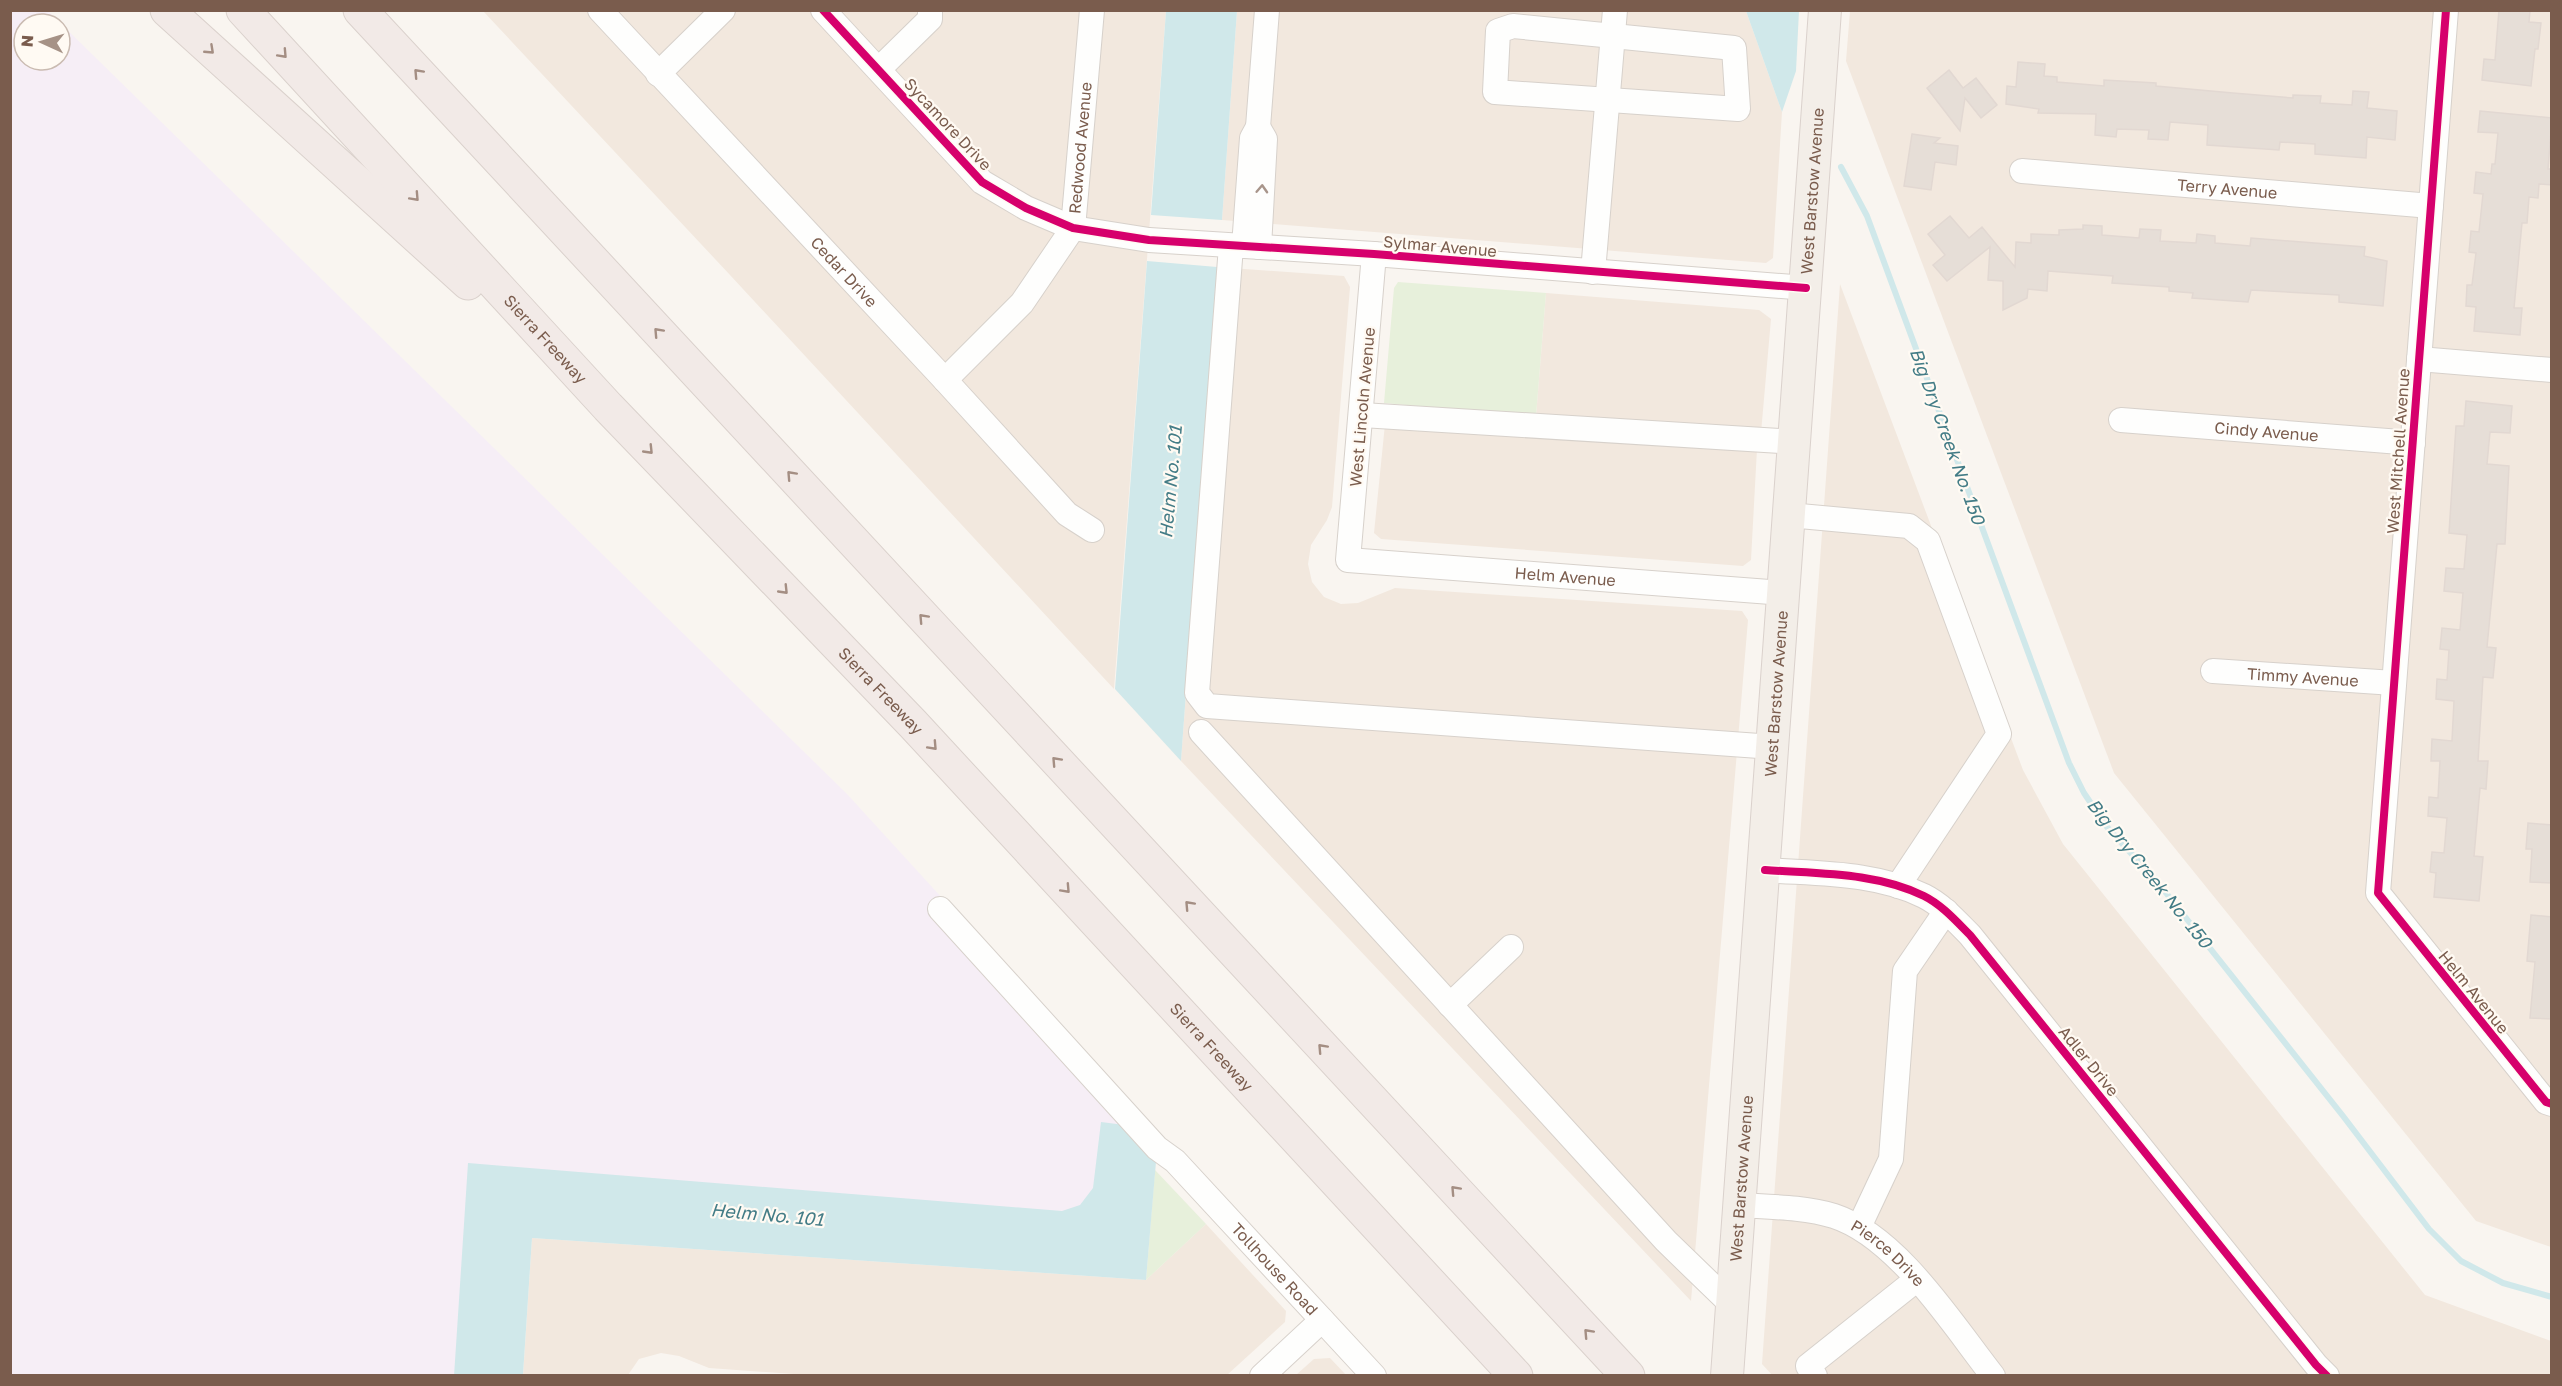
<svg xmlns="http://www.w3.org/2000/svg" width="2562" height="1386" font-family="'Golos Text',sans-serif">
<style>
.residential{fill:#f2e8de}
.education{fill:#f6eef6;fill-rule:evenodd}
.green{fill:#e7f0db}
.water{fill:#d0e8ea}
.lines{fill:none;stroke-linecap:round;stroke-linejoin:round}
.stream{stroke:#d0e8ea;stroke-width:6}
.building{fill:#e6ded7;stroke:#e2d8d2;stroke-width:1.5}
.minor-casing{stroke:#d7d1cb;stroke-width:26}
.major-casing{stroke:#dad1cc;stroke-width:34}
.highway-casing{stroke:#dad1cc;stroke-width:35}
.minor{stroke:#fefefd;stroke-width:24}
.major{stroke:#f3eee8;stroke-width:32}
.highway{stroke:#f2eae7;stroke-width:33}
.cycleway-casing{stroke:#fffaf3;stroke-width:11}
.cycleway{stroke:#d6006c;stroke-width:8}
.oneway{stroke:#a48e83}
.oneway2{stroke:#a8958b}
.labels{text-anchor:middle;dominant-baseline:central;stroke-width:4.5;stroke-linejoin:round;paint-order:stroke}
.street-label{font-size:16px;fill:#7a5c4d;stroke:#fffaf3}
.water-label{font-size:18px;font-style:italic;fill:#437c86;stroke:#fffaf3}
</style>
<rect width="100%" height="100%" fill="#f9f5f0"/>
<!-- residential -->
<g class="residential">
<polygon points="483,11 1166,11 1114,689 730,275"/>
<polygon points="1237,11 1746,11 1782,112 1773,258 1766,263 1222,220"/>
<polygon points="1850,11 2551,11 2551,1247 2476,1221 2114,773 1846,61"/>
<polygon points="1217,267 1344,276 1350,287 1332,507 1327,520 1311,545 1308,564 1312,582 1324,597 1341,604 1358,603 1395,588 1742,611 1748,620 1691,1301 1181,761"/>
<polygon points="1840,284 2023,770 2063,844 2425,1295 2551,1341 2551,1375 1773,1376 1762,1364"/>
<polygon points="1546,293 1759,310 1771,319 1761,433 1536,416"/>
<polygon points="1385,424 1757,449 1751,560 1743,566 1381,539 1374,533"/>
<polygon points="1206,1224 1286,1311 1285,1322 1227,1375 808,1375 709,1368 679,1356 661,1353 639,1359 628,1375 523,1376 532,1238 1146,1280"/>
<polygon points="1330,1358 1346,1375 1296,1375 1314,1359"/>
</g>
<!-- education -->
<path class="education" d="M10,11H48L847,794L1158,1134L1142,1275L526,1236L517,1375H11ZM24,24H60V60H24Z"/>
<!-- green -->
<g class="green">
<polygon points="1398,282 1546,293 1536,416 1384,403 1394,288"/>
<polygon points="1155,1170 1206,1224 1146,1280"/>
</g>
<!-- water -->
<g class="water">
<polygon points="1166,11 1237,11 1222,220 1151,215"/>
<polygon points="1746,11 1799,11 1796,71 1782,112"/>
<polygon points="1147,261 1217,267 1181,761 1115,689"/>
<polygon points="1101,1122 1148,1128 1158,1138 1146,1280 532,1238 523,1375 454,1376 468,1163 1062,1211 1080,1205 1093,1188"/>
</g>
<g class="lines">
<!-- stream -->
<polyline class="stream" points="1841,167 1867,216 2069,763 2084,793 2107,827 2159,884 2343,1116 2429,1229 2461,1261 2503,1283 2552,1297"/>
</g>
<!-- building -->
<g class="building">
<polygon points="2499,10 2530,10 2529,22 2541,23 2538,49 2535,49 2531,86 2482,80 2484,59 2495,60"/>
<polygon points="2018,62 2045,64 2044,76 2057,77 2057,82 2104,86 2104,80 2156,83 2156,86 2233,93 2293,98 2293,95 2321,96 2320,103 2352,105 2353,91 2369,92 2367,108 2397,111 2395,140 2367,137 2366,158 2315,154 2315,144 2280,142 2279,150 2207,145 2208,125 2170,122 2168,140 2148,139 2149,130 2117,129 2116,137 2095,135 2096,114 2038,113 2039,109 2006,104 2007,86 2016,87"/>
<polygon points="1949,70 1963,88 1976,78 1997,105 1981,118 1965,98 1960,131 1927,88"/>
<polygon points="2480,111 2552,118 2548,169 2552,169 2552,185 2539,184 2538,198 2529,197 2527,223 2522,223 2514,308 2522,308 2520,335 2474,331 2476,307 2466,306 2467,285 2472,285 2476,253 2469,252 2471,231 2479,232 2483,194 2474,193 2476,172 2491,174 2492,164 2495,164 2498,133 2478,132"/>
<polygon points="1912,134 1940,138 1934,143 1958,146 1956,165 1935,162 1931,190 1904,186"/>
<polygon points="1950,216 1969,238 1982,227 2015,267 2016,242 2031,243 2031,234 2059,235 2059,230 2083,229 2083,225 2102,226 2102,235 2139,238 2140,229 2161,230 2160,241 2196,243 2197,234 2215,236 2215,243 2250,246 2251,238 2365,247 2364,256 2387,261 2383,306 2339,302 2339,295 2251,290 2248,302 2192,298 2193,293 2169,291 2169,287 2112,283 2113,276 2048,271 2047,291 2028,289 2027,298 2003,310 2003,281 1988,280 1990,247 1947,281 1933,265 1945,255 1928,234"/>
<polygon points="2466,401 2512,406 2510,433 2490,432 2487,464 2509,466 2505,544 2497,544 2487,647 2496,648 2493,678 2483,677 2478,761 2488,761 2486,789 2480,788 2474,856 2483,857 2479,901 2434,897 2436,873 2430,872 2432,852 2444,853 2447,818 2428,816 2429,797 2438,798 2440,761 2431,761 2432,739 2452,741 2454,701 2436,699 2437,679 2447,680 2449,650 2440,649 2442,628 2460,630 2463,593 2444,591 2446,568 2464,569 2467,535 2449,533 2456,426 2464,426"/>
<polygon points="2528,823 2552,825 2552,883 2530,882 2532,849 2526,849"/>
<polygon points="2531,915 2552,917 2552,1019 2530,1018 2535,962 2527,961"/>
</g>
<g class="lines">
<!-- minor casing -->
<g class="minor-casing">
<g id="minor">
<path id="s1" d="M600,10L945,380L1067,514L1092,530"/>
<polyline points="823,10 982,182 1026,208 1073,228 1149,240 1374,254 1806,288"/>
<polyline points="2446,10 2378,893 2546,1102 2552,1104"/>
<polygon points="1513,26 1734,48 1738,109 1495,92 1498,31"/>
<polyline points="879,69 930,19 930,10"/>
<polyline points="658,74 723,10"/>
<polyline points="1258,127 1267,10"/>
<path id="s2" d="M2022,171L2431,206"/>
<polyline points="1231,246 1197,693 1207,706 1773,747"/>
<polyline points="1244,246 1252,138 1258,127 1265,139 1259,247"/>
<path id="s3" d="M1374,254L1348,560L1784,593"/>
<polyline points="1593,272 1615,10"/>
<polyline points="2419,359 2552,370"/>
<path id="s4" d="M945,380L1022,303L1073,228L1092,10"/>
<polyline points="1362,415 1795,442"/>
<path id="s5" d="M2121,420L2413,443"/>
<polyline points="1789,515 1909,526 1928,541 1999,734 1898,886"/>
<path id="s6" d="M2213,671L2394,683"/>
<polyline points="1201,732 1666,1241 1732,1305"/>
<path d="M1765,870C1818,874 1875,872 1924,896C1942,905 1956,921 1970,935L2316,1365L2327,1376"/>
<path id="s7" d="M940,909L1157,1148L1175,1161L1374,1376"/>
<polyline points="1450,1005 1511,947"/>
<path id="s8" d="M1739,1205C1770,1207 1805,1207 1834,1216C1898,1237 1952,1324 1993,1376"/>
<polyline points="1859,1227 1891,1159 1905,971 1946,911"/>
<polyline points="1262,1376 1322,1320"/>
<polyline points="1815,1376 1808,1366 1916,1280"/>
</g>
</g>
<!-- major casing -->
<g class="major-casing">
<g id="major">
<path id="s9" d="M1727,1376L1825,10"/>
</g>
</g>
<!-- highway casing -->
<g class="highway-casing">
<g id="highway">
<polyline points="167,10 468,283"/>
<path id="s10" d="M243,10L608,407L913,724L1516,1376"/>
<polyline points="360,10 1628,1376"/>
</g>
</g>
<!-- minor -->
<use href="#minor" class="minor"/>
<!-- major -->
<use href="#major" class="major"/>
<!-- highway -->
<use href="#highway" class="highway"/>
<!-- cycleway casing -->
<g class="cycleway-casing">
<g id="cycleway">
<polyline points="823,10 982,182 1026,208 1073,228 1149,240 1374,254 1806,288"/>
<polyline points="2446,10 2378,893 2546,1102 2552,1104"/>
<path d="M1765,870C1818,874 1875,872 1924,896C1942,905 1956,921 1970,935L2316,1365L2327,1376"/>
</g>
</g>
<!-- cycleway -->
<use href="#cycleway" class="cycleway"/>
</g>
<!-- one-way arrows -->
<defs><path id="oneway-chevron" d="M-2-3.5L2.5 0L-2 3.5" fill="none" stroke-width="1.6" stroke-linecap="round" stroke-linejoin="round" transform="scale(1.5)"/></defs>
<g class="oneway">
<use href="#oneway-chevron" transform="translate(210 50) rotate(43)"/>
<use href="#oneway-chevron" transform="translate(283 54) rotate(47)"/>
<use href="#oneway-chevron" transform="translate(418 73) rotate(-133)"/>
<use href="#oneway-chevron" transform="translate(415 197) rotate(47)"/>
<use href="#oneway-chevron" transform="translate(658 332) rotate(-133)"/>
<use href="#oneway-chevron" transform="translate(649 450) rotate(46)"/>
<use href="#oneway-chevron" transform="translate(791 475) rotate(-133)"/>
<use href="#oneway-chevron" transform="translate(784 590) rotate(46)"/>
<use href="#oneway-chevron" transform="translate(923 618) rotate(-133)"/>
<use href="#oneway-chevron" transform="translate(933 746) rotate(47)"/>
<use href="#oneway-chevron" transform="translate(1056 761) rotate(-133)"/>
<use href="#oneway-chevron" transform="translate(1066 889) rotate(47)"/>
<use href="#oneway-chevron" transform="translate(1189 905) rotate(-133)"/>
<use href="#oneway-chevron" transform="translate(1322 1048) rotate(-133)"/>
<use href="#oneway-chevron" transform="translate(1455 1190) rotate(-133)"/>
<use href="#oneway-chevron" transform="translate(1588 1333) rotate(-133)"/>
</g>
<use class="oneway2" href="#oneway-chevron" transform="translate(1262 189) rotate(-87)"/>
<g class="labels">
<!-- street labels -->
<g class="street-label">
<text transform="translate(948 124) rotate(47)">Sycamore Drive</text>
<text stroke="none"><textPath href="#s4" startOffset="280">Redwood Avenue</textPath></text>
<text stroke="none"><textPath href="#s2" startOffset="206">Terry Avenue</textPath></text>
<text stroke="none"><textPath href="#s9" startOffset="1188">West Barstow Avenue</textPath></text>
<text transform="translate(1440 246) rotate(5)">Sylmar Avenue</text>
<text stroke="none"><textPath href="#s1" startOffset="358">Cedar Drive</textPath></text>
<text stroke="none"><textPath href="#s10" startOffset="447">Sierra Freeway</textPath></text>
<text transform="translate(1362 407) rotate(-85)">West Lincoln Avenue</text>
<text stroke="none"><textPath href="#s5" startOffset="146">Cindy Avenue</textPath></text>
<text transform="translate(2398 451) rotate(-86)">West Mitchell Avenue</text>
<text stroke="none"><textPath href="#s3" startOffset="525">Helm Avenue</textPath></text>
<text stroke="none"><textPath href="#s6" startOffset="90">Timmy Avenue</textPath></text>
<text stroke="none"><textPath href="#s10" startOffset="933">Sierra Freeway</textPath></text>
<text stroke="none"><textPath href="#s9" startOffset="684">West Barstow Avenue</textPath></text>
<text transform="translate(2474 992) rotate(51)">Helm Avenue</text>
<text stroke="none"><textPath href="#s10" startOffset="1419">Sierra Freeway</textPath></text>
<text transform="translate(2089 1061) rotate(51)">Adler Drive</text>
<text stroke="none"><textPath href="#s9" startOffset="198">West Barstow Avenue</textPath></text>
<text stroke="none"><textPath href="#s8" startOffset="162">Pierce Drive</textPath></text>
<text stroke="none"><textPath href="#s7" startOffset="492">Tollhouse Road</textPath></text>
</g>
<!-- water labels -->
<g class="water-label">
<text transform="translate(1948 436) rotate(70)">Big Dry Creek No. 150</text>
<text transform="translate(1170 482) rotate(-85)">Helm No. 101</text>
<text transform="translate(2150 873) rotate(51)">Big Dry Creek No. 150</text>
<text transform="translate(767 1214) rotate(5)">Helm No. 101</text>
</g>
</g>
<!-- border -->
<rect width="2562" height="1386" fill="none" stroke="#7a5c4d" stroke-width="24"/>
<!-- north arrow -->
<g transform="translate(42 42) rotate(274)"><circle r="28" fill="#fffaf3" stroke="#cabbb1" stroke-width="1.5"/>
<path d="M0-4.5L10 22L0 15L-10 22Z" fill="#a69286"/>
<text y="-9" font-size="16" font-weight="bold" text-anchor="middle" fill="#7a5c4d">N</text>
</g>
</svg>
